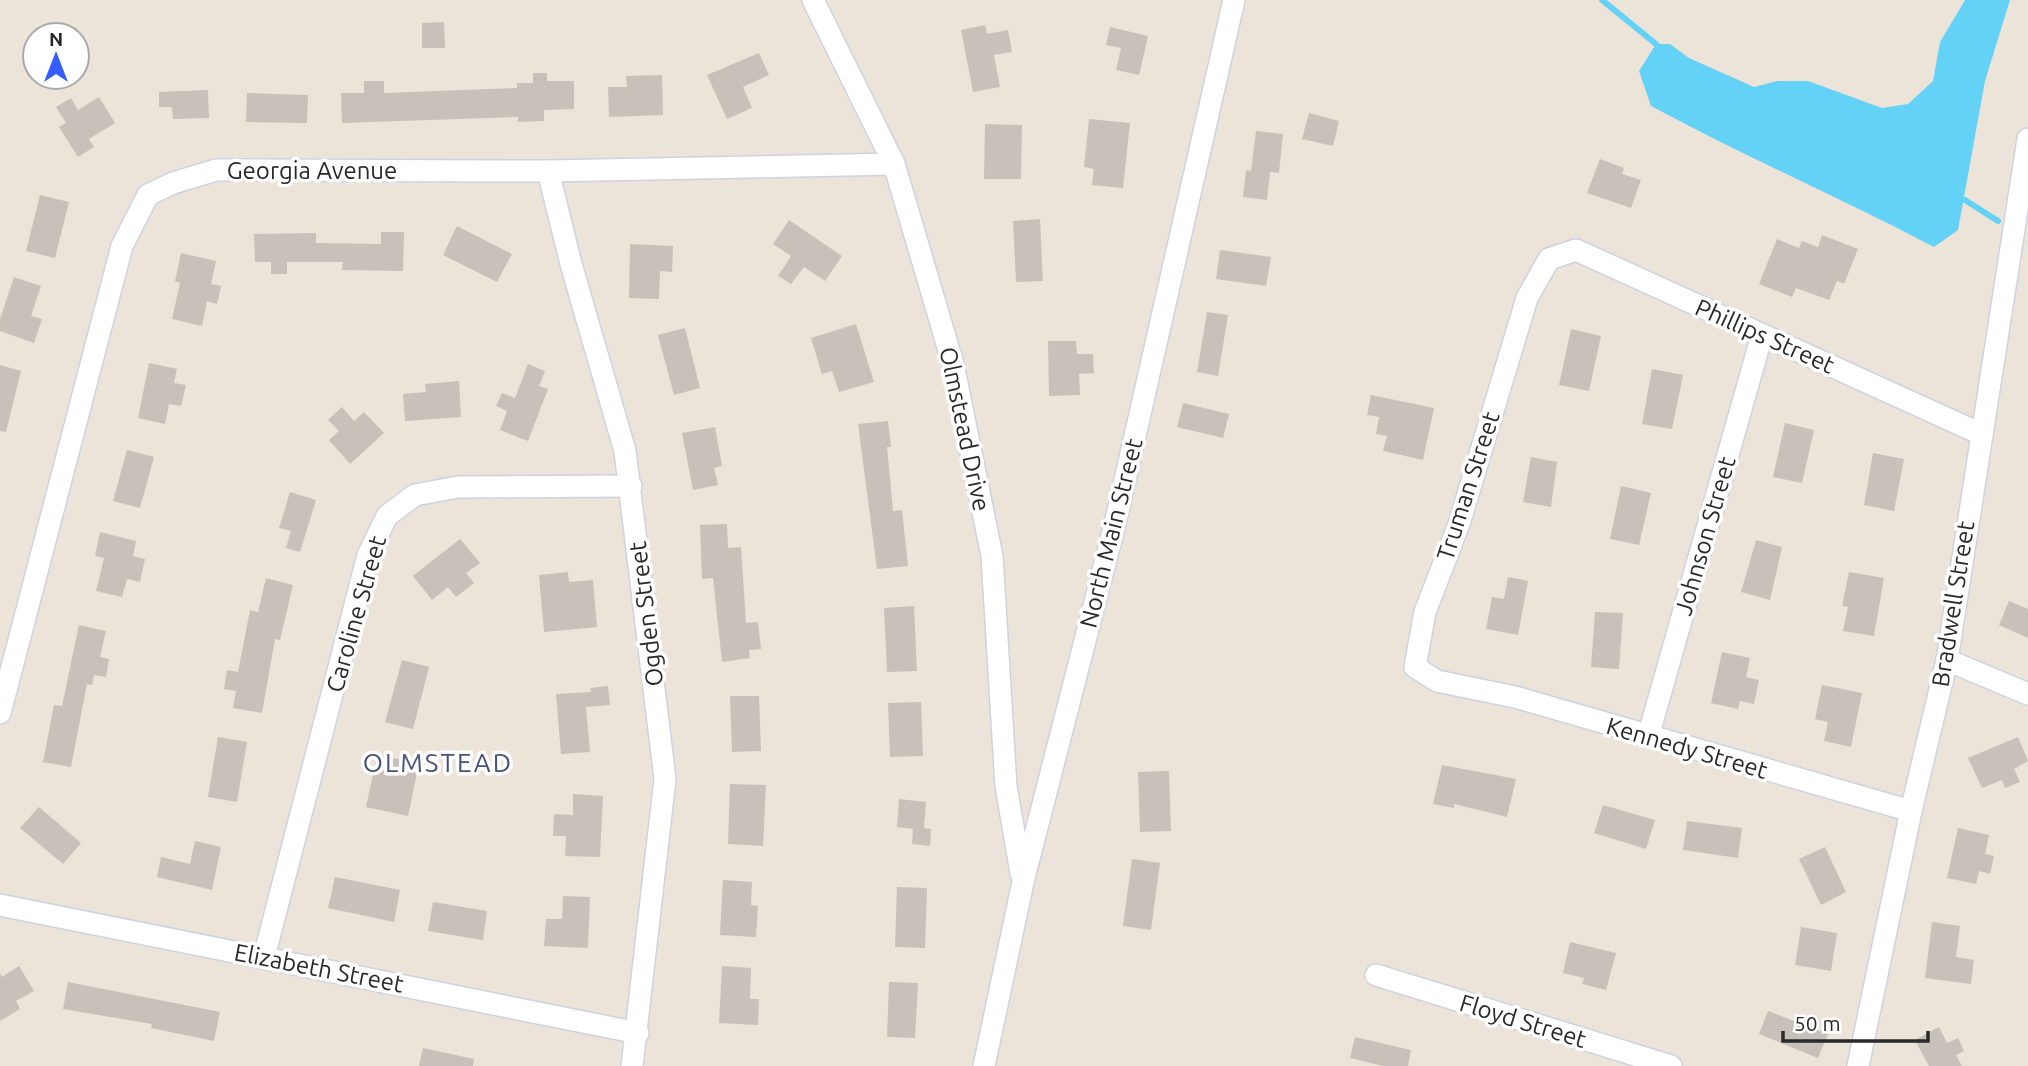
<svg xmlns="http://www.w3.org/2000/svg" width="2028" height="1066" font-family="Ubuntu,sans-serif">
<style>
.water{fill:#64d2f7}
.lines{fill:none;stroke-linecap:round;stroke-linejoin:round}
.stream{stroke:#64d2f7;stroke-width:6}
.building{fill:#c7c1b9}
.minor-casing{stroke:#ced3e3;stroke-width:24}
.minor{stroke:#fff;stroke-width:21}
.labels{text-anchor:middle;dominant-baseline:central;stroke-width:7;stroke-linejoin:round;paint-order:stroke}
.street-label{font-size:24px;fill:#292929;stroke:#fff}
.neighbourhood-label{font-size:26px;letter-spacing:2px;fill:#46517c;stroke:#fff}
</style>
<rect width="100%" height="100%" fill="#ece4d9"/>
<!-- water -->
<path class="water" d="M1965,0H2010L1985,81L1958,230L1934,247C1840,198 1744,156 1651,106L1639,71L1656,44H1670L1689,58L1754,87L1777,81H1808L1882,108L1908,104L1933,81L1940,42Z"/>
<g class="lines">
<!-- stream -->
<g class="stream">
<polyline points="1602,0 1656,44"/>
<polyline points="1965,200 1998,221"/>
</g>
</g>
<!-- building -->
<g class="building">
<polygon points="444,22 445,48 422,48 422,23"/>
<polygon points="985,25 987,34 1008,30 1012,52 994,55 1000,87 973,92 961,30"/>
<polygon points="1110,27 1148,36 1139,75 1116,70 1121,48 1106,45"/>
<polygon points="759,53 769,75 743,87 752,108 727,119 707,75"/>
<polygon points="533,73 547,73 547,81 574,81 574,109 544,110 544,121 518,122 518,117 342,123 341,93 364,93 364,81 384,81 384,93 517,88 517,83 533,83"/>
<polygon points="662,75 663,115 609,117 608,87 627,87 626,76"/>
<polygon points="208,90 209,118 173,119 172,107 159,107 159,92"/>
<polygon points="247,93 308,95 307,123 246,122"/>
<polygon points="99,97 115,123 89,139 94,147 78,157 59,127 66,123 56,107 71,98 78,110"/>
<polygon points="1309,113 1339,121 1333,146 1302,139"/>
<polygon points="1089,119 1130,123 1123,188 1092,185 1094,169 1084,167"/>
<polygon points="985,124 1022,125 1021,179 984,179"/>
<polygon points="1256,131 1283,134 1279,173 1270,172 1267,200 1243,197 1246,170 1251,171"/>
<polygon points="1600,159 1624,168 1622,174 1641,180 1631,208 1587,193"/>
<polygon points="40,195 69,202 55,258 26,251"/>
<polygon points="1040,219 1043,281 1016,282 1013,221"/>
<polygon points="789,220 842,256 825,281 804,267 791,284 778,276 791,256 773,244"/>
<polygon points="457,226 512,254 497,282 443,255"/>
<polygon points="381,232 404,232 403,271 342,270 343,262 287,262 287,274 271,274 271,262 255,262 254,234 316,233 316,243 381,244"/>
<polygon points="1822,235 1858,249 1844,284 1837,281 1829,300 1796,288 1792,297 1759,284 1777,239 1799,248 1802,241 1818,247"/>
<polygon points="630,244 673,246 672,272 660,271 659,299 629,298"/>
<polygon points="1220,250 1271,257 1266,286 1216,279"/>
<polygon points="181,253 216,261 211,284 221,286 217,304 207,301 202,326 172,319 180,283 175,281"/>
<polygon points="14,277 41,286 31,316 42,319 34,343 0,331 0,319"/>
<polygon points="1207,312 1228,315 1218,376 1197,372"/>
<polygon points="856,324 874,382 839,392 832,371 822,374 811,338"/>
<polygon points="685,328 700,388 674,395 658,335"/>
<polygon points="1571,329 1601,336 1589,391 1559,385"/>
<polygon points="1048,341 1076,341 1077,354 1093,354 1094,373 1079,374 1080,395 1049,396"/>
<polygon points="149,363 177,369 174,383 186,385 181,406 169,404 165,424 138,418"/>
<polygon points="528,364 545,371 539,386 548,389 528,441 500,430 507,411 496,406 502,393 515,398"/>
<polygon points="0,365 21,371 6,432 0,431"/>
<polygon points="1652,369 1683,375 1672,429 1642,424"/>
<polygon points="459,381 461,417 405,421 403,394 426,392 425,384"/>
<polygon points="1371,395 1434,408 1423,460 1383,451 1387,436 1376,434 1379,417 1367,415"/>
<polygon points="1183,403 1229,414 1223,438 1177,427"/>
<polygon points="342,407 354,421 364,412 384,433 350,464 329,440 339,431 328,420"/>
<polygon points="888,421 891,447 887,447 893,511 902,510 908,566 877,569 858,424"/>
<polygon points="1785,423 1814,430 1802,483 1773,477"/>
<polygon points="715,427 722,466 714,468 718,485 693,490 682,433"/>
<polygon points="127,450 154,457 140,508 113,501"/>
<polygon points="1873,453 1904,459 1894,511 1864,505"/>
<polygon points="1531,457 1557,462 1551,507 1523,502"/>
<polygon points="1621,486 1651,493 1639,545 1610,539"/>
<polygon points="290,492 316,500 300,552 286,548 291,531 279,528"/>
<polygon points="727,524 728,548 741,547 746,623 758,622 761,649 749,650 750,658 722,662 713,578 702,579 700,525"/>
<polygon points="100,532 136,541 133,556 145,559 140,582 127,579 122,597 96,591 104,558 95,556"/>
<polygon points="460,539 480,563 466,573 474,583 456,597 448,587 432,600 413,576"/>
<polygon points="1756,540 1782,547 1770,600 1741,592"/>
<polygon points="568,572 569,582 593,580 597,627 544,632 539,575"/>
<polygon points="1849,572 1884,578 1874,636 1843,631 1848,607 1842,606"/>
<polygon points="1508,577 1528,581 1518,635 1486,629 1492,597 1504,599"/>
<polygon points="266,578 293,585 280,640 275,639 262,713 233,708 236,691 224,689 227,670 238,672 250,610 258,612"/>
<polygon points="2009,601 2028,609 2028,638 1999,625"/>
<polygon points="914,606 917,671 887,672 884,608"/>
<polygon points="1595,612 1623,613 1619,669 1591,667"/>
<polygon points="79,625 106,631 100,657 109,659 106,677 94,675 92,685 87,684 71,767 43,762 54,705 62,706"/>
<polygon points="1722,652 1750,658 1746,677 1759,680 1754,704 1740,701 1738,709 1711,703"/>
<polygon points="402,660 429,667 413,729 385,722"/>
<polygon points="1822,685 1862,693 1851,747 1824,741 1828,722 1815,719"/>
<polygon points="608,686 610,705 586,707 590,752 561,754 556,694 591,692 590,688"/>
<polygon points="730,696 759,696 761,751 732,752"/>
<polygon points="921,702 923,756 890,757 888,703"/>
<polygon points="218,737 247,742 237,802 208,797"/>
<polygon points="2018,737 2028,761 2014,769 2020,782 2005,788 2002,780 1982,788 1968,758"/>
<polygon points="377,755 419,763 408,816 366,807"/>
<polygon points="1442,765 1516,779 1507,817 1454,804 1454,808 1433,804"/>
<polygon points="1169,771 1171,831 1140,832 1138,772"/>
<polygon points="730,784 766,785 763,846 728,844"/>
<polygon points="573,794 603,796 600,857 565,856 566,836 553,836 554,814 573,815"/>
<polygon points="899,799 926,802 924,828 931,829 930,846 912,844 913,829 897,827"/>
<polygon points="1603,805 1655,820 1646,849 1594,833"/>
<polygon points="39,807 81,843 63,864 20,828"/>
<polygon points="1687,821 1742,828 1738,858 1683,850"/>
<polygon points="1958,828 1989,835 1985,854 1994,856 1990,874 1979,871 1976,884 1947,878"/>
<polygon points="195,841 221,847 212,890 157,877 161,857 190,864"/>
<polygon points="1825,847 1846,892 1821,905 1799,859"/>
<polygon points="1132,859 1160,863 1151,930 1123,926"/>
<polygon points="335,877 400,890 394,922 328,908"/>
<polygon points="723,880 752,882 751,905 758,906 756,937 720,935"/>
<polygon points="897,887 927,888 925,948 895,947"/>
<polygon points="563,896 590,897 588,948 544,946 546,919 562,919"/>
<polygon points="433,902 487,911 483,940 428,931"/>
<polygon points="1932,922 1960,926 1956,957 1974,960 1971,984 1925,978"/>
<polygon points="1801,927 1837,933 1831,971 1795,965"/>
<polygon points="1570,942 1616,953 1606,990 1582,984 1584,978 1563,973"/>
<polygon points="19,966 34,991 16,1001 20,1009 0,1021 0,973 2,977"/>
<polygon points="722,966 751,968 750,999 759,999 758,1025 719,1023"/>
<polygon points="68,982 220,1012 214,1041 151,1028 152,1024 63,1009"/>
<polygon points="889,982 918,983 915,1038 887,1037"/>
<polygon points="1768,1011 1828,1034 1818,1058 1759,1034"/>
<polygon points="1939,1027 1947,1043 1958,1038 1964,1051 1956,1055 1962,1066 1929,1066 1915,1040"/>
<polygon points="1355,1037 1411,1050 1408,1066 1383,1066 1350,1058"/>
<polygon points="423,1048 474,1059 473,1066 419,1066"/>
</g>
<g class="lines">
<!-- minor casing -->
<g class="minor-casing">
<g id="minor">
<polyline points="813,0 894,164 953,364 992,556 1006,786 1021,873"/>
<polyline points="548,171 571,264 625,451 665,779 632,1066"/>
<polyline points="1947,660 2028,694"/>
<polyline points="0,713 122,246 148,195 173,183 216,170 548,171 894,164"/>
<polyline points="1648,737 1762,335"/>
<polyline points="1911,811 1515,697 1437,681 1415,667 1425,612 1459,524 1527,298 1549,259 1576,250 1981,434"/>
<polyline points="0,905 638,1033"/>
<polyline points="264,957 368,555 387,516 415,495 458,487 631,486"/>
<polyline points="1376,975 1671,1066"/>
<polyline points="984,1066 1023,882 1115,524 1234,0"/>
<polyline points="1858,1066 1911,811 1947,660 2028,139"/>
</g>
</g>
<!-- minor -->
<use href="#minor" class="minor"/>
</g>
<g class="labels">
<!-- street labels -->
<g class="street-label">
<text x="312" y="170">Georgia Avenue</text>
<text transform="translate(1765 336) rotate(24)">Phillips Street</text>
<text transform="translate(965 429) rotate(78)">Olmstead Drive</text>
<text transform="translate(1468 486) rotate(-72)">Truman Street</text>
<text transform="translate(1111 533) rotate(-76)">North Main Street</text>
<text transform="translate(1705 536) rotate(-74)">Johnson Street</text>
<text transform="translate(1953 604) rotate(-81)">Bradwell Street</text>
<text transform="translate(356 614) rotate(-74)">Caroline Street</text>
<text transform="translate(646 614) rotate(-97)">Ogden Street</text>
<text transform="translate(1687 748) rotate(16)">Kennedy Street</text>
<text transform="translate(319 968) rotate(11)">Elizabeth Street</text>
<text transform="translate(1523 1021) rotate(17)">Floyd Street</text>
</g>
<!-- neighbourhood labels -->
<g class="neighbourhood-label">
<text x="438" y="762">OLMSTEAD</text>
</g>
</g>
<!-- north arrow -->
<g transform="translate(56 56)"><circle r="33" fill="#ffffff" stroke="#a9a9a9" stroke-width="2"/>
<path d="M0-5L12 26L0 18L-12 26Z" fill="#345dff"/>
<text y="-10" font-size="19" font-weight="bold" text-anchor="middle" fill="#292929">N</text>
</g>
<!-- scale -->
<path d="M1783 1031v10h145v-10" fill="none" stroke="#292929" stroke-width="3.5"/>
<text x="1794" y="1031" font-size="21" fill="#292929" stroke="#ffffff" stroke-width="5" paint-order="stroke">50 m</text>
</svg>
